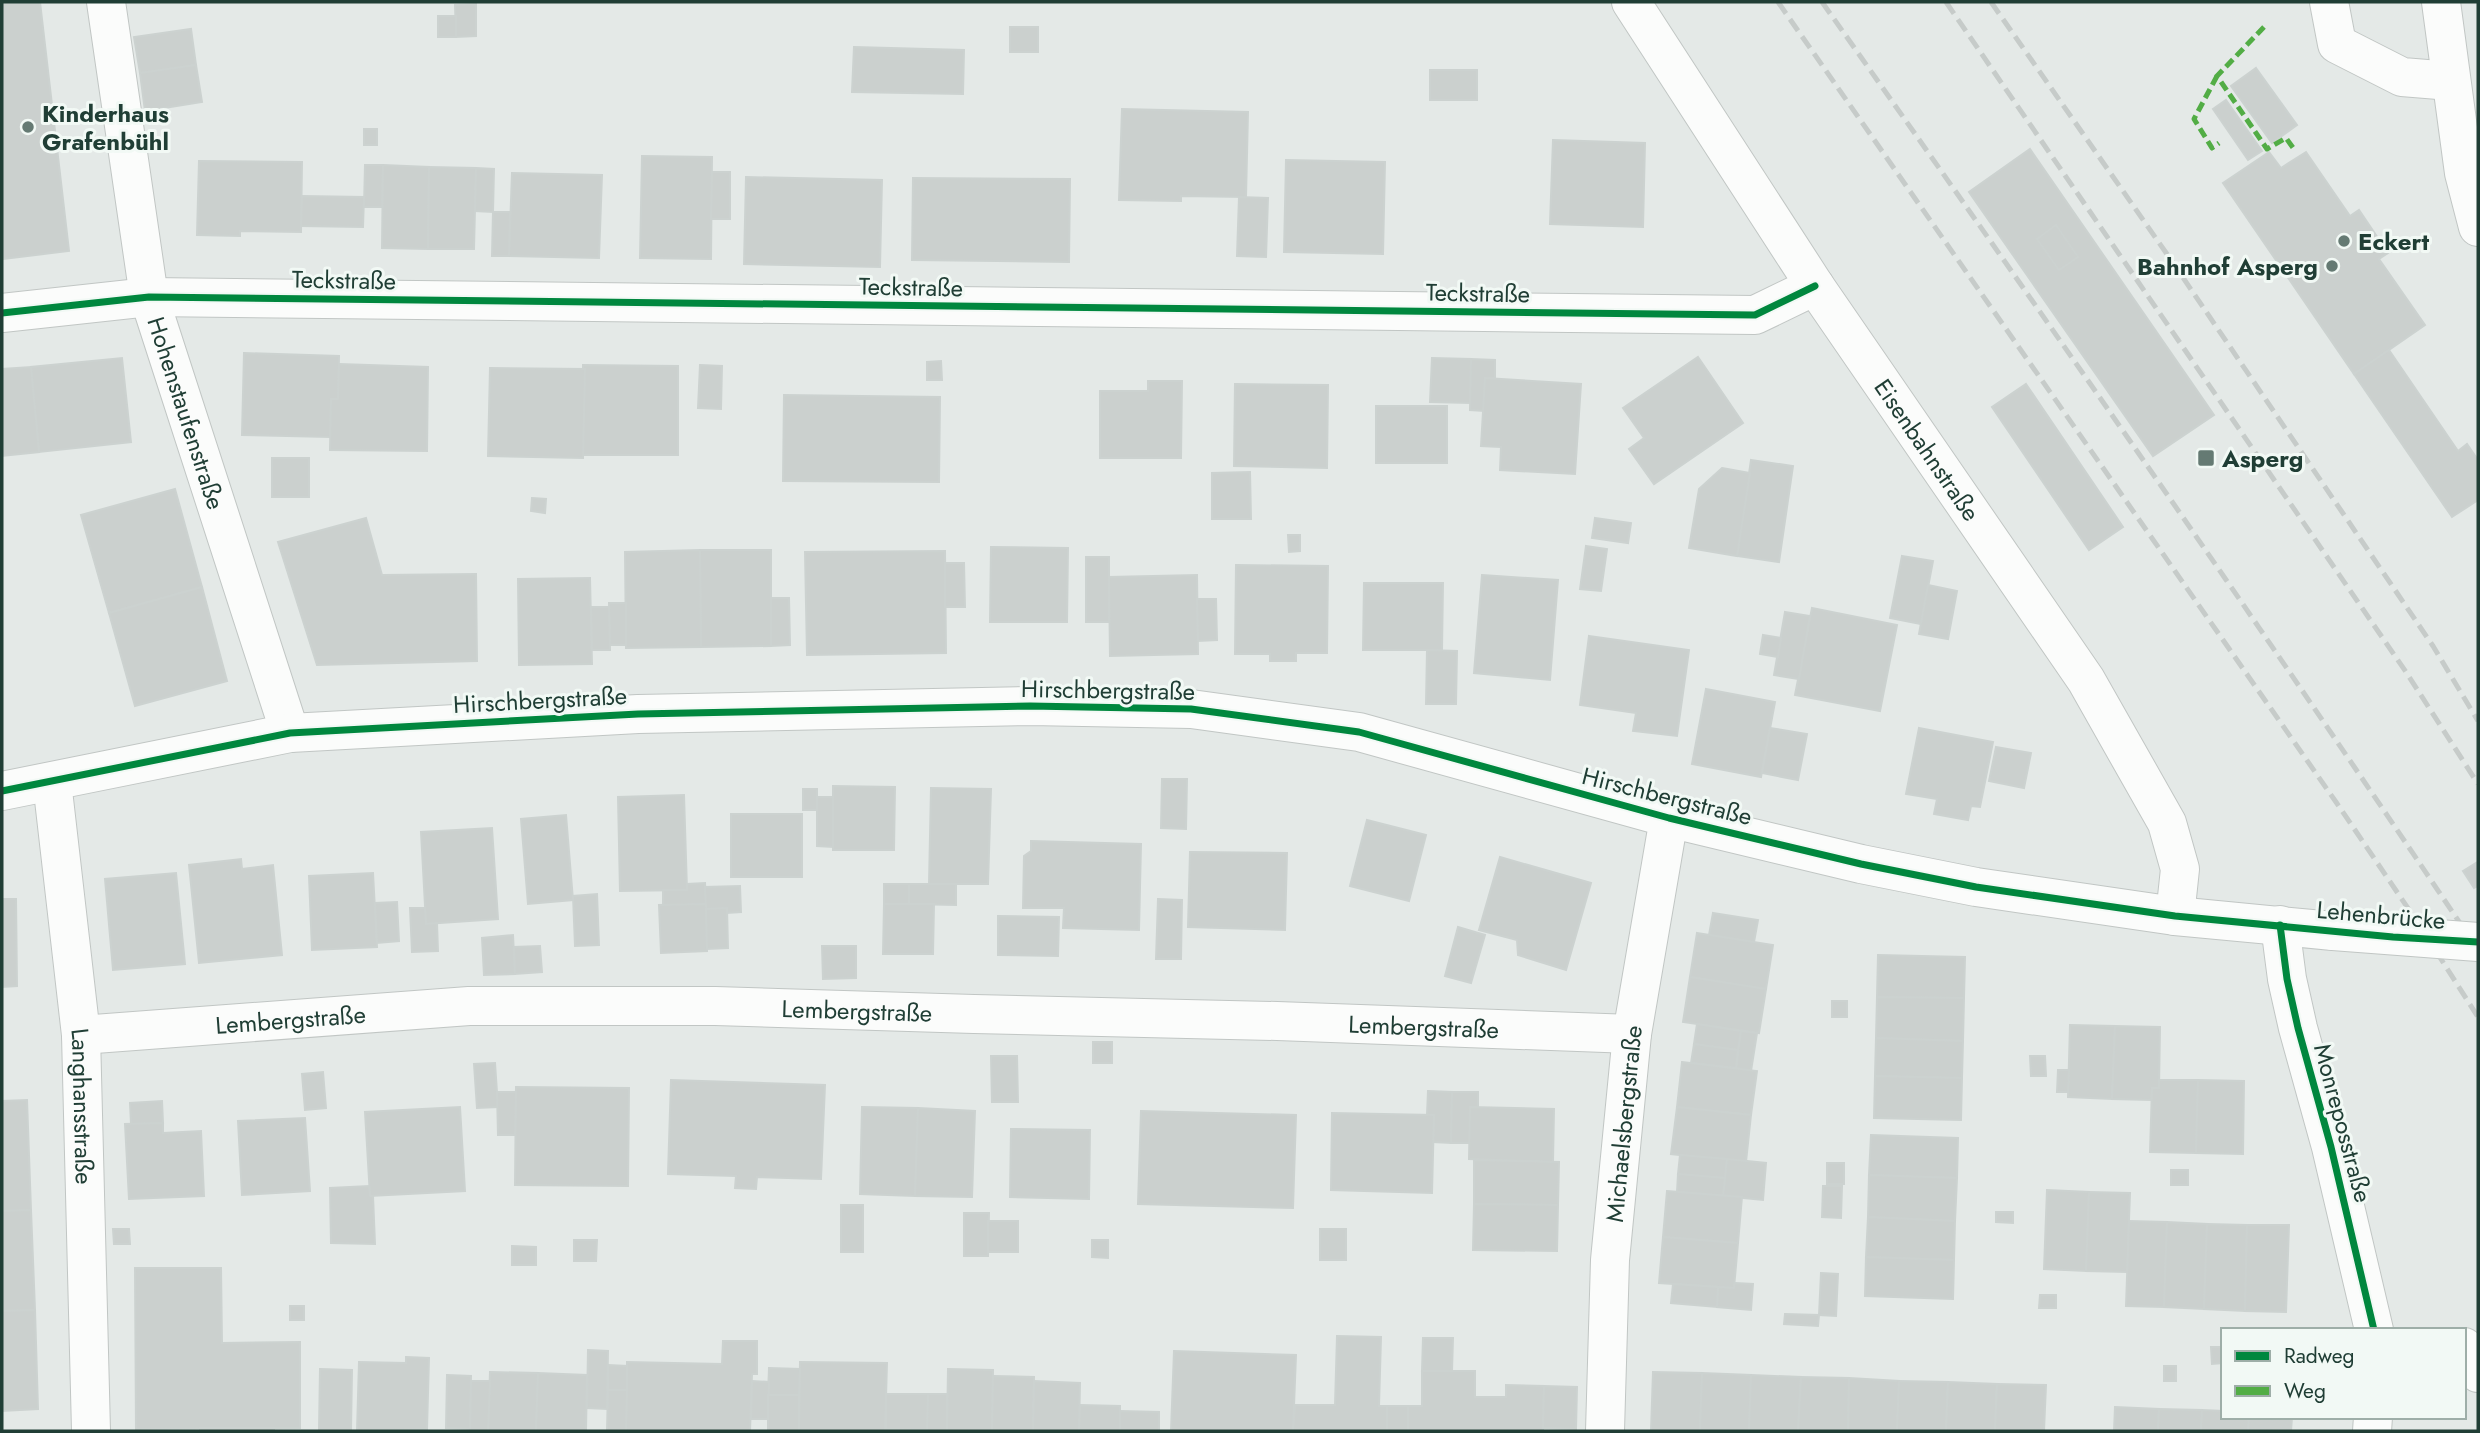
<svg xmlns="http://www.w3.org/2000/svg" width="2480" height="1433" font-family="Jost,sans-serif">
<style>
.building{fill:#cbd0ce;stroke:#ccd2d0;stroke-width:2}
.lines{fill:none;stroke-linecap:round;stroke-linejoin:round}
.minor-casing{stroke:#c1c6c4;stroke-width:40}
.minor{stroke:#fbfcfb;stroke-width:38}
.rail{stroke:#c6cbc9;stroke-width:5;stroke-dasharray:14 7;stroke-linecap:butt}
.minor-bridge-casing{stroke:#c1c6c4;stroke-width:40;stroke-linecap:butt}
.minor-bridge{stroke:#fbfcfb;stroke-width:38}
.quiet{stroke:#52ad45;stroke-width:5;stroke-dasharray:10 5;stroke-linecap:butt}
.cycleway-casing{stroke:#f2f9f5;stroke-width:11}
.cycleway{stroke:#00873e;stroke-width:7}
.poi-dot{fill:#657a73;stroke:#f2f9f5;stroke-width:2.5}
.labels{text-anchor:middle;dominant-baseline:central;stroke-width:6;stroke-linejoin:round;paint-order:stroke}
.poi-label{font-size:24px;font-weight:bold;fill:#203e35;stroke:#f2f9f5;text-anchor:start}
.street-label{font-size:24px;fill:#203e35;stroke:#f2f9f5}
</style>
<rect width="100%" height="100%" fill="#e4e9e7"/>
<!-- building -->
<g class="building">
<polygon points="2,2 40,2 69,251 2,259"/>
<polygon points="476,4 476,36 456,37 455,5"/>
<rect x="438" y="16" width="18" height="21"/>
<rect x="1010" y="27" width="28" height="25"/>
<polygon points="191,29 196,65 140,73 134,37"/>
<polygon points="854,47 964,50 963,94 852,92"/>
<polygon points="196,65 202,102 145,111 140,73"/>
<polygon points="2256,68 2297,125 2272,143 2231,86"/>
<rect x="1430" y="70" width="47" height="30"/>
<polygon points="2226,100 2262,151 2248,160 2213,109"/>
<polygon points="1122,109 1248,112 1246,197 1181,196 1181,201 1119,200"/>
<rect x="364" y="129" width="13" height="16"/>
<polygon points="1553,140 1645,143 1643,227 1550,224"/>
<polygon points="2030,149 2214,415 2153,456 1969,192"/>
<polygon points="2269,152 2281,168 2306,152 2350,216 2359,210 2388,253 2379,259 2425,325 2354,374 2223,183"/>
<polygon points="642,156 712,157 711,259 640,258"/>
<polygon points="1286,160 1385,162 1383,254 1284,252"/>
<polygon points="199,161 302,162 301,232 240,231 240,236 197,235"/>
<polygon points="365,165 383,165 382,207 364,207"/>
<polygon points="383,165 429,167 428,249 382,248"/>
<polygon points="429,167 476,168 474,249 428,249"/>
<polygon points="476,168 494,169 493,212 475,211"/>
<polygon points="712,172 730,172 730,219 711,219"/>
<polygon points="512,173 602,175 599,258 509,256"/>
<polygon points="746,177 882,180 880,267 744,264"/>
<polygon points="913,178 1070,179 1069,262 912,260"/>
<polygon points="302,196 364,197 363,227 301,226"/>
<polygon points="1239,197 1268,198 1266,257 1237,256"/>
<polygon points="493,212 510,212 509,256 492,256"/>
<polygon points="2056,225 2078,257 2059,270 2037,239"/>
<polygon points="2389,350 2458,451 2467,444 2478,460 2478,500 2452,517 2354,374"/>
<polygon points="244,353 339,356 338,399 331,399 330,437 242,435"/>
<polygon points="1698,357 1743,423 1654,484 1629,449 1644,438 1623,408"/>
<polygon points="122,358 131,442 39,452 31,367"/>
<polygon points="1432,358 1471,359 1470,403 1430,402"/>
<polygon points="1471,359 1495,360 1495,378 1485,378 1484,411 1470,410"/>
<polygon points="941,361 942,380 927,380 927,362"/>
<polygon points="339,364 428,367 427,451 330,450 331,399 338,399"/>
<polygon points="583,365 678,366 678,455 583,455"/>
<polygon points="700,365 722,366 721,409 698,408"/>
<polygon points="31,367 39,452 2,456 2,369"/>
<polygon points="490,368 585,369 583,458 488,456"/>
<polygon points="1485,378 1581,384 1575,474 1500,470 1501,447 1481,446"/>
<polygon points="1148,381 1182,381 1181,458 1100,458 1100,391 1148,391"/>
<polygon points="1235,384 1328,385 1327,468 1234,466"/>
<polygon points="2026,384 2123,527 2089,550 1992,407"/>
<polygon points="784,395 940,397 939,482 783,481"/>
<rect x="1376" y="406" width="71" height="57"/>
<rect x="272" y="458" width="37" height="39"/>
<polygon points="1751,460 1793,466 1779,562 1737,556"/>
<polygon points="1722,468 1750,473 1737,556 1689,548 1699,489"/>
<polygon points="1250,472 1251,519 1212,519 1212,473"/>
<polygon points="175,489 202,587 109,613 81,515"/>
<polygon points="532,498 546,499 545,513 531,511"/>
<polygon points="366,518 382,575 476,574 477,661 317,665 278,542"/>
<polygon points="1595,518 1631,523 1628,543 1592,538"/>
<polygon points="1288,535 1300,535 1300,551 1289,552"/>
<polygon points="1586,546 1607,549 1601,591 1580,589"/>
<polygon points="991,547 1068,548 1067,622 990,622"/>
<polygon points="700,550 771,550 771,646 701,647"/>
<polygon points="700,550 701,647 626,648 625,552"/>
<polygon points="945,551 946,653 807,655 805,552"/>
<polygon points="1902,556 1933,561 1921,624 1890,618"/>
<rect x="1086" y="557" width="23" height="65"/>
<polygon points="945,563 964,563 965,607 945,607"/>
<polygon points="1236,565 1328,566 1327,653 1296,653 1296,661 1270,661 1270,654 1235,654"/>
<polygon points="1197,575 1198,654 1110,656 1109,577"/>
<polygon points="1482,575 1558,580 1550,680 1474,673"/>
<polygon points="590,578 592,664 519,665 518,579"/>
<polygon points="1364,583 1443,583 1442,650 1363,650"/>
<polygon points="1928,585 1957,591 1948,639 1919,634"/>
<polygon points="202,587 227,681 135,706 109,613"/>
<polygon points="771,598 789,598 790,645 771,646"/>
<polygon points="1197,599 1216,599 1217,640 1198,641"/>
<polygon points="609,603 626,603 626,645 610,645"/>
<polygon points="591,607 609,607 610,650 592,650"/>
<polygon points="1812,608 1897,625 1880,711 1795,695"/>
<polygon points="1785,612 1810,616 1799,679 1774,675"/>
<polygon points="1763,635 1781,638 1778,657 1760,654"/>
<polygon points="1589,636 1689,650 1677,736 1633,731 1636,713 1580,705"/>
<polygon points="1427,650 1457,651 1456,704 1426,704"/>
<polygon points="1706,689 1775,702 1761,777 1692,764"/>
<polygon points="1770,728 1807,734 1798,780 1762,773"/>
<polygon points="1919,728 1993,742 1980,807 1971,806 1968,820 1934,814 1937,799 1906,794"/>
<polygon points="1996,747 2031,753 2024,788 1989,781"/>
<polygon points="1162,779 1187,779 1186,829 1161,828"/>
<polygon points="833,786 895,787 894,850 833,850"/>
<polygon points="931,788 991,789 988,884 929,884"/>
<rect x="803" y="789" width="14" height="21"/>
<polygon points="684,795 687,890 620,891 618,797"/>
<polygon points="817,797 833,797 833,847 817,846"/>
<rect x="731" y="814" width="71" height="63"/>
<polygon points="566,815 573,900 528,904 521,819"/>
<polygon points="1367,820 1426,835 1409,901 1350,886"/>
<polygon points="492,828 498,919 426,924 421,832"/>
<polygon points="1031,841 1141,844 1139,930 1063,928 1064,908 1023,908 1024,856 1031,851"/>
<polygon points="1190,852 1287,853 1285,930 1188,927"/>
<polygon points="1500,857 1591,883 1566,970 1518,955 1517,940 1479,930"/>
<polygon points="241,859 242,869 273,865 282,955 199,963 189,865"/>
<polygon points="2476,863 2478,886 2474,888 2463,871"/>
<polygon points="176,873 185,964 113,970 105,879"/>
<polygon points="373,873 377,947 312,950 309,876"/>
<polygon points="705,883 706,904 663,906 663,890 687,890 687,884"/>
<rect x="884" y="884" width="25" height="20"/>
<polygon points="909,884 956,884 956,905 909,904"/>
<polygon points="740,886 741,912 727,913 727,908 706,909 705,887"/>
<polygon points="597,894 599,945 575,946 573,896"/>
<polygon points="2,899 16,899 17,986 2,987"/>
<polygon points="1158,899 1182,900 1181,959 1156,959"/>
<polygon points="397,902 399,941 377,943 375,903"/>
<polygon points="706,904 707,951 661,953 659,905"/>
<polygon points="884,904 934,904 933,954 883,954"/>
<polygon points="410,908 425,908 426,924 437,923 438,951 412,952"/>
<polygon points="727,908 728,948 707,949 706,909"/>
<polygon points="1713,913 1758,920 1754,942 1709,935"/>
<polygon points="998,916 1059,917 1058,956 998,955"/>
<polygon points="1458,927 1485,935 1471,983 1445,976"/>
<polygon points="1697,933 1773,945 1766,989 1690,977"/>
<polygon points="513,935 515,974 484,975 482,938"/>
<polygon points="540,946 542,972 515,974 514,947"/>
<polygon points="822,946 856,946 856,978 823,979"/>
<polygon points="1878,955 1965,957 1964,998 1877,997"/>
<polygon points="1690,977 1766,989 1759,1033 1683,1022"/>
<polygon points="1877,997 1964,998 1963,1041 1876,1038"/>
<rect x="1832" y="1001" width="15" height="16"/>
<polygon points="1697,1024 1741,1031 1738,1050 1694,1044"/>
<polygon points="2070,1025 2115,1026 2112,1099 2068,1097"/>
<polygon points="2115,1026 2160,1027 2159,1088 2152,1088 2151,1100 2112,1099"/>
<polygon points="1741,1031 1757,1033 1751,1071 1736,1068"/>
<polygon points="1876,1038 1963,1041 1962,1078 1875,1076"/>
<rect x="1093" y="1042" width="19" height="21"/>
<polygon points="1694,1044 1738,1050 1736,1068 1691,1063"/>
<polygon points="991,1056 1017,1056 1018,1102 992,1102"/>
<polygon points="2030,1056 2045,1056 2046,1076 2031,1076"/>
<polygon points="1682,1062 1757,1071 1751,1115 1677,1107"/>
<polygon points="495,1063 498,1107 477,1108 474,1064"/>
<polygon points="2058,1070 2069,1070 2068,1092 2057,1092"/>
<polygon points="323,1072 326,1108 305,1110 302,1074"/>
<polygon points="1875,1076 1962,1078 1961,1120 1874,1118"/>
<polygon points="671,1080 825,1085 821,1179 757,1177 756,1189 735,1188 736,1176 668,1174"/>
<polygon points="2159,1080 2198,1080 2196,1153 2150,1152 2152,1088 2159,1088"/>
<polygon points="2198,1080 2244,1081 2243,1154 2196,1153"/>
<polygon points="516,1087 629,1088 628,1186 515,1185"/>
<polygon points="1428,1091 1452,1092 1451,1143 1433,1142 1434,1115 1427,1115"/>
<polygon points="497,1092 516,1092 515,1135 498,1135"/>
<polygon points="1452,1092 1478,1092 1478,1107 1470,1107 1470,1143 1451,1143"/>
<polygon points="27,1100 31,1210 2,1211 2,1101"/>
<polygon points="162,1101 163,1123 131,1124 130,1103"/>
<polygon points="460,1107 465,1191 370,1196 365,1112"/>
<polygon points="862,1107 918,1108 915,1196 860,1194"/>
<polygon points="1470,1107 1554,1109 1553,1162 1469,1159"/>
<polygon points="1677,1107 1751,1115 1746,1162 1671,1154"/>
<polygon points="918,1108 975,1111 972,1197 915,1196"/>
<polygon points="1141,1111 1296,1115 1293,1208 1138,1204"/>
<polygon points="1332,1113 1434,1115 1432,1193 1331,1190"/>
<polygon points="305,1118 310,1191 242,1195 238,1121"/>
<polygon points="163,1123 163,1133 201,1131 204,1196 129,1199 125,1124"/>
<polygon points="1011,1129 1090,1130 1089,1199 1010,1197"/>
<polygon points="1871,1135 1958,1138 1957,1178 1869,1175"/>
<polygon points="1680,1155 1727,1159 1725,1178 1678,1174"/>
<polygon points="1727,1159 1766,1163 1763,1200 1723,1196"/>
<polygon points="1474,1160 1559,1162 1558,1205 1474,1204"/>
<rect x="1827" y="1163" width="17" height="21"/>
<rect x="2171" y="1170" width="17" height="15"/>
<polygon points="1678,1174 1725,1178 1723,1196 1677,1192"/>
<polygon points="1869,1175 1957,1178 1955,1221 1868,1217"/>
<polygon points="369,1186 370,1196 373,1196 375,1244 331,1243 330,1188"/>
<polygon points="1823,1186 1842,1186 1841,1218 1822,1217"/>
<polygon points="2047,1190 2089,1192 2086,1271 2044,1269"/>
<polygon points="1667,1191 1742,1197 1738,1243 1663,1237"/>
<polygon points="2089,1192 2130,1193 2127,1272 2086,1271"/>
<polygon points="1474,1204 1558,1205 1557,1251 1473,1250"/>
<rect x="841" y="1205" width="22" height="47"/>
<polygon points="31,1210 35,1310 2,1311 2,1211"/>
<polygon points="1996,1212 2013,1212 2013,1223 1996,1222"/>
<polygon points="964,1213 989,1213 988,1256 964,1256"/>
<polygon points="1868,1217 1955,1221 1954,1260 1866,1257"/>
<rect x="988" y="1221" width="30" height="31"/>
<polygon points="2129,1221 2167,1222 2164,1307 2126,1306"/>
<polygon points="2167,1222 2207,1224 2204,1309 2164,1307"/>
<polygon points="2207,1224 2247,1225 2245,1311 2204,1309"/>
<polygon points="2247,1225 2289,1225 2286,1312 2245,1311"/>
<polygon points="113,1229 129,1229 130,1244 114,1244"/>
<rect x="1320" y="1229" width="26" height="31"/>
<polygon points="1663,1237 1738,1243 1734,1288 1659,1283"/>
<polygon points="574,1240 597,1240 596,1261 574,1261"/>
<polygon points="1092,1240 1108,1240 1108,1258 1092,1257"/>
<polygon points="512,1246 536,1247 536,1265 512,1265"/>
<polygon points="1866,1257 1954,1260 1953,1299 1865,1296"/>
<polygon points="135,1268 221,1268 222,1343 300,1342 300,1428 136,1429"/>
<polygon points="1821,1273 1838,1274 1836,1316 1819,1315"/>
<polygon points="1735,1283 1753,1284 1751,1310 1717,1307 1718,1287 1734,1288"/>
<polygon points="1673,1284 1718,1287 1717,1307 1671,1303"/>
<polygon points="2040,1295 2056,1295 2056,1308 2039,1308"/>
<rect x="290" y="1306" width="14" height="14"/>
<polygon points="35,1310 38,1409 2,1411 2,1311"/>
<polygon points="1785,1314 1819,1315 1818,1326 1784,1324"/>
<polygon points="1337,1336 1381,1337 1379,1406 1387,1406 1387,1431 1293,1431 1295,1405 1335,1405"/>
<polygon points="1423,1338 1453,1338 1452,1371 1422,1371"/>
<polygon points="723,1341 757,1341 757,1374 752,1374 750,1431 626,1431 627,1362 722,1364"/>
<polygon points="2211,1347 2223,1347 2223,1363 2212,1364"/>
<polygon points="588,1350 608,1351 607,1409 587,1408"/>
<polygon points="1174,1351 1296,1355 1293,1431 1171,1431"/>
<polygon points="406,1357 429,1358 427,1429 357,1431 359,1362 406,1363"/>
<polygon points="800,1362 887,1363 885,1431 799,1431"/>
<polygon points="608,1365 627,1366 627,1390 608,1390"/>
<rect x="2164" y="1366" width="12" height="15"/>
<polygon points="769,1368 800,1369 799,1395 768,1395"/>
<polygon points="320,1369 352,1370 351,1431 319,1431"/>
<polygon points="948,1369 993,1370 992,1431 947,1431"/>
<polygon points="1422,1371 1475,1371 1475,1397 1506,1397 1506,1385 1544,1386 1543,1431 1408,1431 1408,1406 1422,1406"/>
<polygon points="490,1372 538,1373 536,1431 488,1431"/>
<polygon points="1653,1372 1702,1373 1700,1431 1651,1431"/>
<polygon points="538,1373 587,1375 586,1431 536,1431"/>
<polygon points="1702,1373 1751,1375 1749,1431 1700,1431"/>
<polygon points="447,1375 471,1376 470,1429 446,1428"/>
<polygon points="1751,1375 1801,1377 1798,1431 1749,1431"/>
<polygon points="993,1376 1034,1377 1033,1431 992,1431"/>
<polygon points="1801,1377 1849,1378 1848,1431 1798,1431"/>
<polygon points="1849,1378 1899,1381 1897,1431 1848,1431"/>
<polygon points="471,1381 490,1381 488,1431 470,1431"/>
<polygon points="752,1381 769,1382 768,1419 751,1419"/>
<polygon points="1034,1381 1080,1383 1079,1431 1033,1431"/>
<polygon points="1899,1381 1948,1382 1946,1431 1897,1431"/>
<polygon points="1948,1382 1997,1384 1995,1431 1946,1431"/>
<polygon points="1997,1384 2046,1385 2044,1431 1995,1431"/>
<polygon points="1544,1386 1577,1387 1576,1429 1543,1428"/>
<polygon points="608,1390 627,1390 626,1431 607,1431"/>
<polygon points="886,1394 928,1394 928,1430 886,1429"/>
<polygon points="928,1394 947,1394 947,1431 927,1431"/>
<rect x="768" y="1395" width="31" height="36"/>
<polygon points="1080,1405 1120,1406 1120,1431 1079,1431"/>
<rect x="1387" y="1406" width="21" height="25"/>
<polygon points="2115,1407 2159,1409 2158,1431 2114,1431"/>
<polygon points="2159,1409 2202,1410 2201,1431 2158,1431"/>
<polygon points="2202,1410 2223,1411 2223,1417 2249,1417 2248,1431 2201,1431"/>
<polygon points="1120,1411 1159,1412 1159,1431 1120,1431"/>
<polygon points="2249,1417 2292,1417 2291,1431 2248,1431"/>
<rect x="200" y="1428" width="74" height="3"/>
</g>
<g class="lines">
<!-- minor casing -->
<g class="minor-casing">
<g id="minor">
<path id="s1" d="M106,2L149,297L290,733"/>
<path id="s2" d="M1631,2L1815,286L2086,680L2167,823L2180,869L2175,916"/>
<polyline points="2329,2 2337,44 2402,77 2451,81"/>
<polyline points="2441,2 2464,173 2478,227"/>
<polyline points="2,313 149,297 1755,315 1815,286"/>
<path id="s3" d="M52,782L81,1035L91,1431"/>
<polyline points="2,791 290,733 638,714 1030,706 1191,709 1359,732 1669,818 1861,864 1976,887 2175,916 2333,931"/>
<polyline points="2280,925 2287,979 2298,1028 2331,1147 2374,1330"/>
<path id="s4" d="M81,1035L469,1006H715L974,1014L1277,1021L1632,1034"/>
<polyline points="2464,1347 2478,1373"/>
<path id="s5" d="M1605,1431L1610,1260L1632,1034L1669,818"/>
<polyline points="2372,1431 2373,1417"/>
</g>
</g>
<!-- minor -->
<use href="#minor" class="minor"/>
<!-- rail -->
<g class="rail">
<polyline points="1778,2 2336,802 2416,920 2478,1017"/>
<path d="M1822,2C2044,316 2264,631 2478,950"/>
<polyline points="1946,2 2406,672 2478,784"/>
<polyline points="1991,2 2169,257 2433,646 2478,721"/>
</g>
<!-- minor-bridge casing -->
<g class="minor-bridge-casing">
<polyline id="minor-bridge" points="2333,931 2478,942"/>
</g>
<!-- minor-bridge -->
<use href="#minor-bridge" class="minor-bridge"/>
<!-- quiet -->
<g class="quiet">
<polyline points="2264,27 2217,76 2267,149 2286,138 2294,149"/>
<polyline points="2217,76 2194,119 2212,148 2219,143"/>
</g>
<!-- cycleway casing -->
<g class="cycleway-casing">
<g id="cycleway">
<polyline points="2,313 149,297 1755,315 1815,286"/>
<polyline points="2,791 290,733 638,714 1030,706 1191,709 1359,732 1669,818 1861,864 1976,887 2175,916 2393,937 2478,942"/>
<polyline points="2280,925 2287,979 2298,1028 2331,1147 2374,1330"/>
</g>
</g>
<!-- cycleway -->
<use href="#cycleway" class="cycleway"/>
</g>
<!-- markers -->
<g class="poi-dot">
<circle cx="28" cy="127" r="7"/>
<circle cx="2344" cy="241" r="7"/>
<circle cx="2332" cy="266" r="7"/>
<rect x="2197" y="449" width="18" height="18" rx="3.5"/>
</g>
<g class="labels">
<!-- poi labels -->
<g class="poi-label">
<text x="42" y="113">Kinderhaus<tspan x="42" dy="28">Grafenbühl</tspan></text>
<text x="2358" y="241">Eckert</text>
<text x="2318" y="266" text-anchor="end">Bahnhof Asperg</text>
<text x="2222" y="458">Asperg</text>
</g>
<!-- street labels -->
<g class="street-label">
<text transform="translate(344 280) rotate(1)">Teckstraße</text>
<text transform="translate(911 287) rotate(1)">Teckstraße</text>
<text transform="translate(1478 293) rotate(1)">Teckstraße</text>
<text stroke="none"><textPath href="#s1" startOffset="420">Hohenstaufenstraße</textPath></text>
<text stroke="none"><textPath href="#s2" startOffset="537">Eisenbahnstraße</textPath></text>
<text transform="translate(1108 690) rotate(1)">Hirschbergstraße</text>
<text transform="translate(540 700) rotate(-3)">Hirschbergstraße</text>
<text transform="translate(1667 796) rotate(14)">Hirschbergstraße</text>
<text transform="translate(2381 915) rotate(5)">Lehenbrücke</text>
<text stroke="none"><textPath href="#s4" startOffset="777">Lembergstraße</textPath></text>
<text stroke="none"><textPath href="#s4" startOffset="210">Lembergstraße</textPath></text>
<text stroke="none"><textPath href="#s4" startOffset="1344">Lembergstraße</textPath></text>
<text stroke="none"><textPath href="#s3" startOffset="326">Langhansstraße</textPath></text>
<text stroke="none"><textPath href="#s5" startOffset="308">Michaelsbergstraße</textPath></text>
<text transform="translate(2343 1123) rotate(75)">Monreposstraße</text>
</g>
</g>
<!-- border -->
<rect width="2480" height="1433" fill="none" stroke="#203e35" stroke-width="7"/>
<!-- legend -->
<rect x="2221" y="1328" width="245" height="91" fill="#f2f9f5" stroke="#9eaea8" stroke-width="2"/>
<rect x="2235" y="1351" width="35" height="10" fill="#00873e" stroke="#9eaea8" stroke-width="2"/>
<text x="2284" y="1363" font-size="21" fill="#203e35">Radweg</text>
<rect x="2235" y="1386" width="35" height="10" fill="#52ad45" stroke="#9eaea8" stroke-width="2"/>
<text x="2284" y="1398" font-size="21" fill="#203e35">Weg</text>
</svg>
